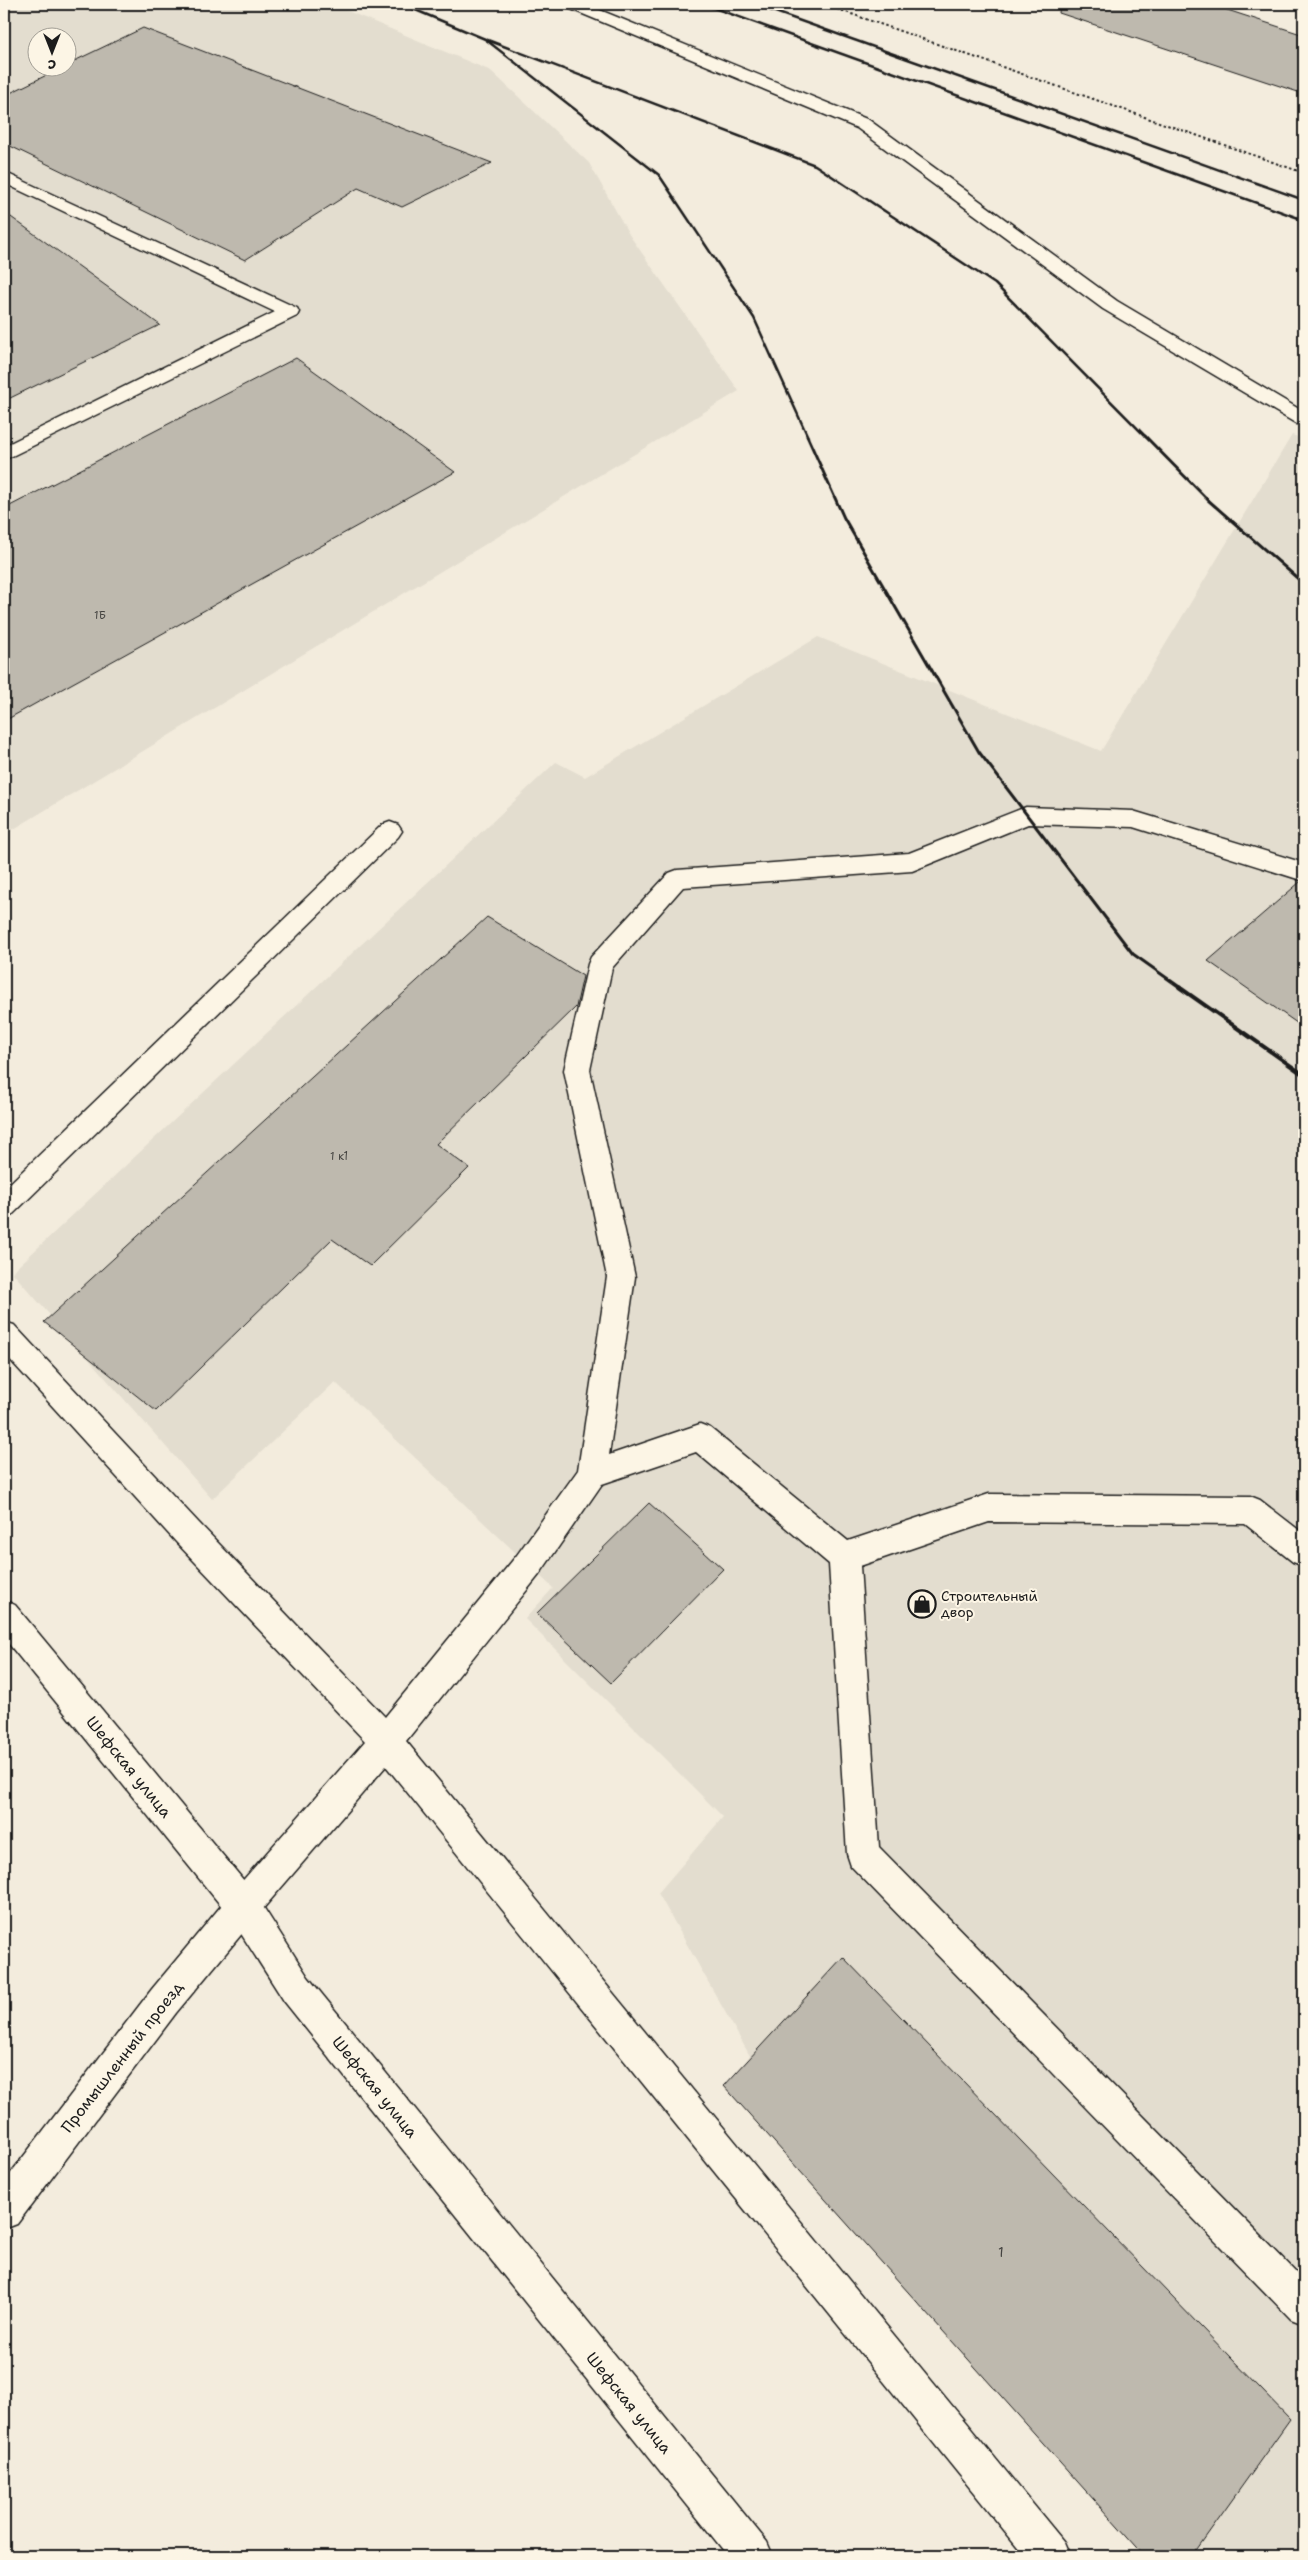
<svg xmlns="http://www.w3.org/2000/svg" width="1308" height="2560" font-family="'Shantell Sans',sans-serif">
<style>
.built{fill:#e3ddcf;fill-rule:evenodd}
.building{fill:#beb9ae;stroke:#1c1c1c}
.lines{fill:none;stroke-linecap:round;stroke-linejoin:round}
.service-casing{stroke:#1c1c1c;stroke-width:3}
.minor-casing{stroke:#1c1c1c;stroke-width:3}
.primary-casing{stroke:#1c1c1c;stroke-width:3}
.path{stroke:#1c1c1c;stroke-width:2;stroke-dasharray:2.5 2.5;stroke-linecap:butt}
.service{fill:#fcf5e5;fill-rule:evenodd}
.minor{fill:#fcf5e5;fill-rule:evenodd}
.primary{fill:#fcf5e5;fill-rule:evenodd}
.rail-far2{stroke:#1c1c1c;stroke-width:2.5}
.rail-far1{stroke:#1c1c1c;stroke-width:3}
.rail{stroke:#1c1c1c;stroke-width:4}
.labels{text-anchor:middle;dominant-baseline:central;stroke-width:4;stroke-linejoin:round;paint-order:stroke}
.number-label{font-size:11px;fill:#444340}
.poi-label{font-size:14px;fill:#1c1c1c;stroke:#fcf5e5;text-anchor:start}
.near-number-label{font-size:14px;fill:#444340}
.near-street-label{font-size:16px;fill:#1c1c1c;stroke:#fcf5e5}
</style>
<rect width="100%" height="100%" fill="#f3ecdd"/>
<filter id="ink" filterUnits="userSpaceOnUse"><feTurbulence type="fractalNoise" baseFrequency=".02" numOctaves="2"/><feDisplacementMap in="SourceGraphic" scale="10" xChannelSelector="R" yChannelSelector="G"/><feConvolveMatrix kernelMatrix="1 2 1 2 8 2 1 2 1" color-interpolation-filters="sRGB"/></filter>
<g filter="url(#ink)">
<!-- built -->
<g class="built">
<path d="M4,4H331L491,71L589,163L630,236L739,391L4,835ZM38,38H68V68H38Z"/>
<polygon points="1292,435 1304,439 1304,2556 1144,2556 724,2086 750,2056 658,1893 723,1817 525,1619 553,1588 335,1382 212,1499 12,1272 556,762 585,777 818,637 1101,751"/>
</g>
<!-- building -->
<g class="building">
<polygon points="1060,4 1209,4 1304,35 1304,94 1059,13"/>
<polygon points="143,28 492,163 402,207 358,188 245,260 4,143 4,96 61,68 68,68 68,64"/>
<polygon points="4,212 160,325 4,401"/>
<polygon points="296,358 455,472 4,721 4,509"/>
<polygon points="1300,882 1304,883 1304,1028 1208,961"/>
<polygon points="487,917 583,976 576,1007 436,1144 469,1168 370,1266 332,1239 156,1411 44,1322"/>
<polygon points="649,1503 723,1569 611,1683 537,1613"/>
<polygon points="843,1957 1290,2419 1192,2556 1144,2556 724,2086"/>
</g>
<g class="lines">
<!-- service casing -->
<g class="service-casing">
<g id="service">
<polygon points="564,4 585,4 869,120 1117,301 1304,412 1304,426 1297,424 1103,309 857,128 566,7"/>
<polygon points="4,172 297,308 299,312 297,316 4,460 4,446 275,312 4,183"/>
<polygon points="1026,807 1133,811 1304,863 1304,881 1133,827 1028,824 912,871 683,887 612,968 590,1070 635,1277 609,1455 700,1424 710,1428 848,1541 989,1494 1250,1496 1260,1500 1304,1534 1304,1566 1293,1562 1245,1524 989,1522 860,1566 879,1847 1304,2280 1304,2324 1291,2319 851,1866 847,1854 829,1564 696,1452 602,1484 539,1575 406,1741 1064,2542 1070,2556 1025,2556 386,1766 255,1918 243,1923 231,1918 226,1906 231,1894 365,1741 176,1542 4,1353 4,1322 14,1325 198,1522 385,1717 517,1555 578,1470 607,1277 564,1070 588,964 591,957 669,873 677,870 909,853"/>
<polygon points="390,822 398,825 402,831 398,837 13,1214 4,1217 4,1189 382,825"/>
</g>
</g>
<!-- minor casing -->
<g class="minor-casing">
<polygon id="minor" points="243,1889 255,1894 260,1906 255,1918 176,2013 17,2224 4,2229 4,2182 152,1989 231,1894"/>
</g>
<!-- primary casing -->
<g class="primary-casing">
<polygon id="primary" points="4,1600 15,1605 255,1894 308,1977 767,2542 773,2556 728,2556 284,2001 231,1918 4,1638"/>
</g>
<!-- path -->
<polyline class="path" points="823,4 1304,173"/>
<!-- service -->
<use href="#service" class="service"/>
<!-- minor -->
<use href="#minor" class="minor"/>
<!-- primary -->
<use href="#primary" class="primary"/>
<!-- rail-far2 -->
<g class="rail-far2">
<polyline points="401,4 485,39 815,165 995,284 1146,437"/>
<polyline points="703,4 1304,220"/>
<polyline points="753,4 1304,200"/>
<polyline points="485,39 659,175 754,318 808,437"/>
</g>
<!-- rail-far1 -->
<g class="rail-far1">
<polyline points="807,436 844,518 979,752 1133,954 1181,988"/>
<polyline points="1145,436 1208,500 1304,584"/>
</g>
<!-- rail -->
<polyline class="rail" points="1179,987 1304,1075"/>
</g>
</g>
<!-- icons -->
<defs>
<g id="shop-ring" transform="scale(1.4375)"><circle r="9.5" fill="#fcf5e5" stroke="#1c1c1c" stroke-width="1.5"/><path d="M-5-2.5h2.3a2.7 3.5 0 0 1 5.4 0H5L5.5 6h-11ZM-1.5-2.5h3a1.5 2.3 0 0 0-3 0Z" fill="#1c1c1c"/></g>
</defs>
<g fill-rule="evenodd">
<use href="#shop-ring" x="922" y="1604"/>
</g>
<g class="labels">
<!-- number labels -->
<g class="number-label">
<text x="100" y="615">1Б</text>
<text x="339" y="1156">1 к1</text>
</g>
<!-- poi labels -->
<g class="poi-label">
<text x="941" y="1596">Строительный<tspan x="941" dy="16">двор</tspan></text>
</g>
<!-- near-number labels -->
<g class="near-number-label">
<text x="1001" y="2252">1</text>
</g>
<!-- near-street labels -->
<g class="near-street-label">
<text transform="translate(129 1767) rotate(51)">Шефская улица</text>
<text transform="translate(122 2057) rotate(-52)">Промышленный проезд</text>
<text transform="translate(375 2087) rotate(51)">Шефская улица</text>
<text transform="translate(629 2403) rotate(51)">Шефская улица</text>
</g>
</g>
<!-- margin -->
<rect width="1308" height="2560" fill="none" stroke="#fcf5e5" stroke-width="20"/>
<rect x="10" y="10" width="1288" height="2540" fill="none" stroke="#1c1c1c" stroke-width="2" filter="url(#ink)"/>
<!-- north arrow -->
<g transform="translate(52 52) rotate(180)"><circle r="24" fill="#fcf5e5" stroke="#a29e95"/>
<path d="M0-4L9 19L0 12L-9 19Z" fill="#1c1c1c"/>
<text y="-8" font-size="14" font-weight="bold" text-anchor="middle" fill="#1c1c1c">С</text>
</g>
</svg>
